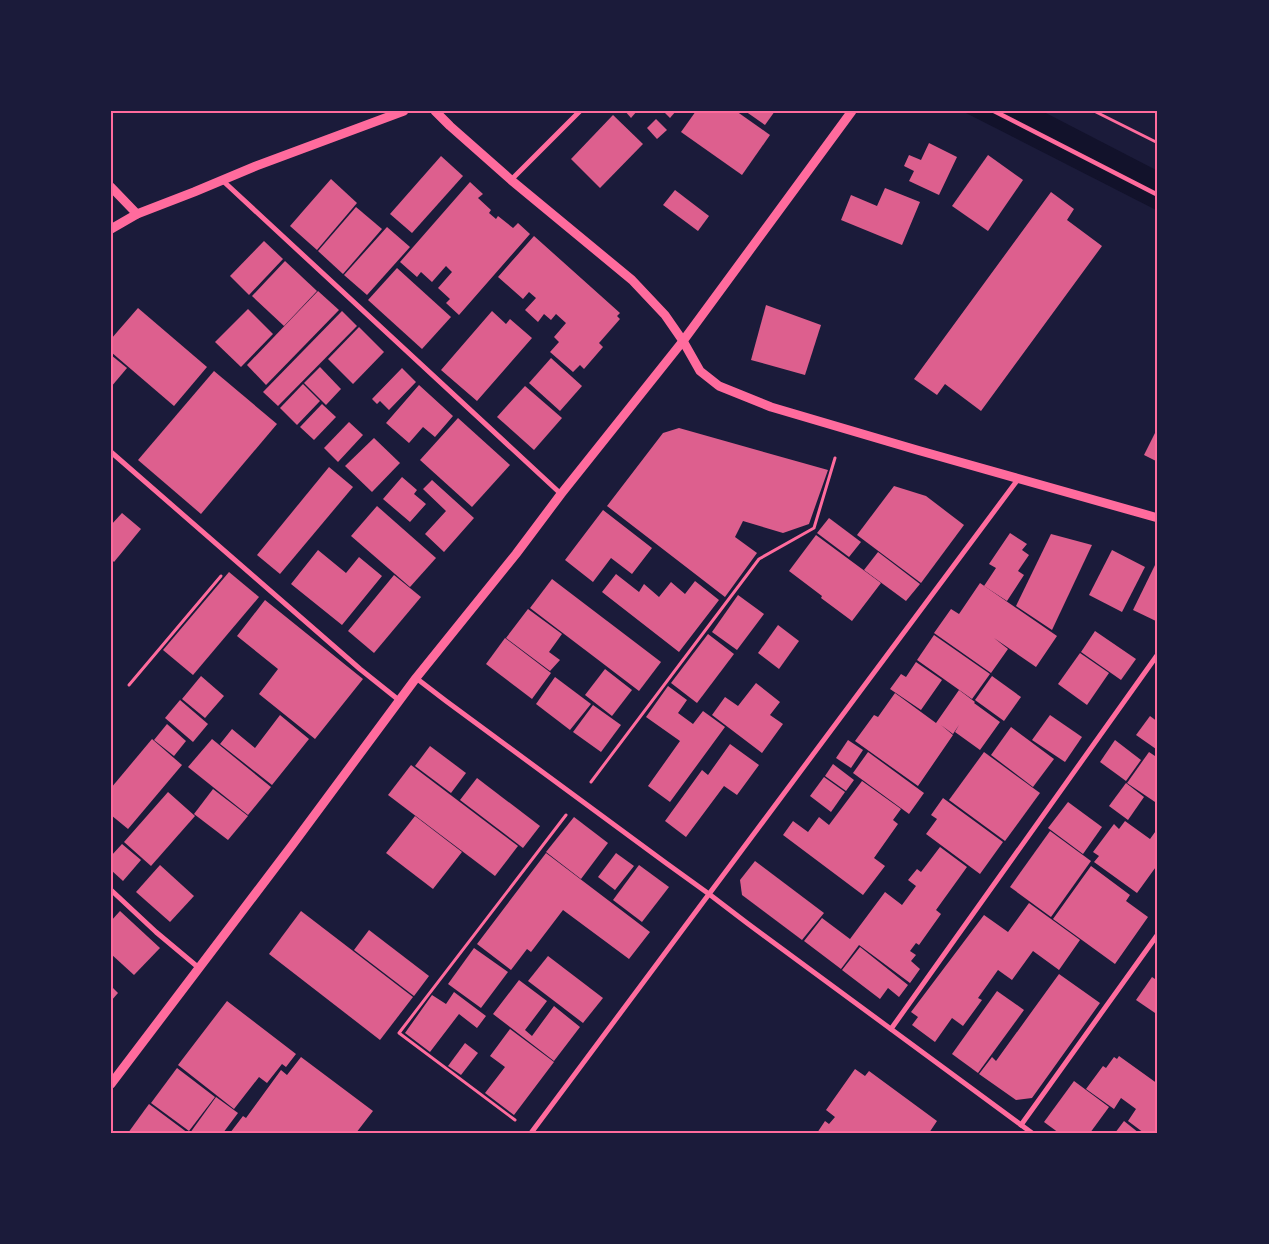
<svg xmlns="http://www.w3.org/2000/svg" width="1269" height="1244" font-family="Bitter,serif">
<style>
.water{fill:#12122b}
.building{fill:#dd5f8e}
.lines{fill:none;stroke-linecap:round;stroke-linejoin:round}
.path{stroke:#ff6b9d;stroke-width:3}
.pedestrian{stroke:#ff6b9d;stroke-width:4.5}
.minor{stroke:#ff6b9d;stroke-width:5}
.tertiary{stroke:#ff6b9d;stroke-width:9}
.neatline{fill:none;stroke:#ff6b9d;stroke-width:2}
</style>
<rect width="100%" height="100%" fill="#1b1b3a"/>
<!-- water -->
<polygon class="water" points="962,111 1042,111 1158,171 1158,211"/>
<!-- building -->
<g class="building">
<polygon points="625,111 637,111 631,118"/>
<polygon points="663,111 676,111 670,118"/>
<polygon points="696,111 736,111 770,135 742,175 681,132"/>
<polygon points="745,111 775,111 765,125"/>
<polygon points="613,115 643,144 600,188 571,159"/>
<polygon points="656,119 667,130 657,139 647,128"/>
<polygon points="929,143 957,157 939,195 909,181 914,171 904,166 909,155 921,160"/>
<polygon points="988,155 1023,180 988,231 952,206"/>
<polygon points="441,156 463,176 412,233 390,214"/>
<polygon points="331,179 357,203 317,250 290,226"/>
<polygon points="470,182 483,194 478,198 491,210 489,213 496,219 498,216 513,228 518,223 530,234 459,315 446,303 450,299 438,288 452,272 446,266 432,282 421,272 417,277 400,262"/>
<polygon points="885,188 920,202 902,245 841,220 851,195 877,206"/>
<polygon points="675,190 709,216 698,231 663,205"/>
<polygon points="1051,192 1074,209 1067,220 1102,246 981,411 945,384 937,395 914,379"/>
<polygon points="356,207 382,229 343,274 318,251"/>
<polygon points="387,227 410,247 367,295 344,275"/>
<polygon points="534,236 620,313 617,316 620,319 599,343 603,347 584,369 580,365 573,372 550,352 559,342 554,337 566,323 556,314 551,320 544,314 538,322 525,310 536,298 529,292 523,299 498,277"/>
<polygon points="264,241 283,259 249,295 230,276"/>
<polygon points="285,261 317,291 284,326 252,296"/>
<polygon points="397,268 451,317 422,349 368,300"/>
<polygon points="318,291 339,310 266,385 247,365"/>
<polygon points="766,305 821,325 805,375 751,360"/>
<polygon points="138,308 207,367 174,406 111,352 111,339"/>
<polygon points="248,309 273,334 241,367 215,342"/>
<polygon points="342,311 357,326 278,406 263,392"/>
<polygon points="492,311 506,324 510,319 532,338 477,401 441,370"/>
<polygon points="359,327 384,352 353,384 328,359"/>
<polygon points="111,355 127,368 111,387"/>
<polygon points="551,358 582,386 560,411 529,383"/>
<polygon points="320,367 341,389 326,405 304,383"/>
<polygon points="402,368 416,382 389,410 380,401 377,404 372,399"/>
<polygon points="214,371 277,424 201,514 138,460"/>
<polygon points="303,384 320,401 297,425 280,408"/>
<polygon points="419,385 453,416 435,437 423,427 409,443 386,423"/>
<polygon points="525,386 562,418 534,450 497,417"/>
<polygon points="322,404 336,417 314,440 300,427"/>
<polygon points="458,418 510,465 472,507 420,460"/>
<polygon points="349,422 363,435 338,462 324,448"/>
<polygon points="1158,427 1158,462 1144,455"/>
<polygon points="679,428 828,470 809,524 783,533 743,521 735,537 757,553 725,597 607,506 663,433"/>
<polygon points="374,438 400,463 372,492 345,466"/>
<polygon points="329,467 353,487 280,574 257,555"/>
<polygon points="402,477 417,490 414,494 426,504 410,522 383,499"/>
<polygon points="432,480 474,518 444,552 425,534 446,511 423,489"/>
<polygon points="894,486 926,496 964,525 921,583 857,535"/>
<polygon points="377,506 436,558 410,587 351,536"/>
<polygon points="603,510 652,548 632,574 611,558 593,582 565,560"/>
<polygon points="122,513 141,529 114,562 111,559 111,525"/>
<polygon points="829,518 861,542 849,557 817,533"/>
<polygon points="1010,533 1027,544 1022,550 1029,555 1018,571 1024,575 1007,601 984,586 996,568 989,564"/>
<polygon points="1051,534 1092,545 1052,630 1016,606"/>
<polygon points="816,535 881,583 852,621 821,598 822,596 789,571"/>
<polygon points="318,550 346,573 359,557 382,576 342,625 291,584"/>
<polygon points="1112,550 1145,567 1122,612 1089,595"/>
<polygon points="878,552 920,584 906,601 864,570"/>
<polygon points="1156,563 1158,564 1158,622 1133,610"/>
<polygon points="229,572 259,597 193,675 163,650"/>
<polygon points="616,574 639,592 644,584 659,597 671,582 685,594 695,581 719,600 679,652 602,592"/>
<polygon points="394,575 421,597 374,653 348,631"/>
<polygon points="552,579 661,662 639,691 530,608"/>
<polygon points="980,583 1057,636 1036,667 994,638 1008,649 991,673 934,633 951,609 959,614"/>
<polygon points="738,595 764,614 737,650 712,632"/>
<polygon points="265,600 363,679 315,739 259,694 278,669 237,636"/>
<polygon points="528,609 562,634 549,652 560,660 550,671 506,638"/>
<polygon points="778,625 799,641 779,669 758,653"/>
<polygon points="1095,631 1136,659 1121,680 1081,652"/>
<polygon points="708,634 734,654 697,703 671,683"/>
<polygon points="934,635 990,674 972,699 917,660"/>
<polygon points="505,638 551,673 532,699 486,664"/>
<polygon points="1080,653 1109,673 1087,705 1058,684"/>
<polygon points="916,662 942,680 921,710 890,689 901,674 906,677"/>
<polygon points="605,669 632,690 612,716 585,695"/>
<polygon points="201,676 224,696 205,718 182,699"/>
<polygon points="992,676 1021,697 1004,721 975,700"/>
<polygon points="555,677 591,704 570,730 536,704"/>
<polygon points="756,683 780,702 770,715 783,724 762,753 712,715 725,697 738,706"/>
<polygon points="668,686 687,700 678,713 693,724 703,711 725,727 670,802 648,786 680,741 646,717"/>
<polygon points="959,690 975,702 974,703 1000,722 980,750 955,732 959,725 953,734 941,725 953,735 918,786 855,741 874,715 878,717 895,693 936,723"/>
<polygon points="180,700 208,724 193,742 165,718"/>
<polygon points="593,705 621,725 601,752 573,732"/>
<polygon points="280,715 309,739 272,785 220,744 232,729 255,748"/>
<polygon points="1050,715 1082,737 1065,762 1032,740"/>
<polygon points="1150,716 1158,722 1158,747 1156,749 1136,735"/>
<polygon points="167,724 186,741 174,756 154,740"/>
<polygon points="1011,727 1054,759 1033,787 991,755"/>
<polygon points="152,739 182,765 128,829 111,815 111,788"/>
<polygon points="212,739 271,787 248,815 188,767"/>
<polygon points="848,740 863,750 851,768 836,758"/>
<polygon points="1115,740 1141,760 1126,781 1100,762"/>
<polygon points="730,744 759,765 737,795 724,786 686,837 665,821 702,770 708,775"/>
<polygon points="430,746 466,773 451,793 415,766"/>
<polygon points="868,752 924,793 909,814 853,773"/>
<polygon points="984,752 1040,793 1005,841 949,800"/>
<polygon points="1149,752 1158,758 1158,804 1127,783"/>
<polygon points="833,764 854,780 846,791 825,776"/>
<polygon points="411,765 518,846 495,876 388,795"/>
<polygon points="824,777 845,792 831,812 810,796"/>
<polygon points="477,778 540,826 523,848 460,800"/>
<polygon points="862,781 901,809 893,820 898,824 874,858 885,866 863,895 783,835 793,821 808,832 819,817 829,825"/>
<polygon points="1126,783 1144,797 1128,820 1109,806"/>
<polygon points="213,789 248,816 228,840 194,814"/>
<polygon points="168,792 195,816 151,866 124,842"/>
<polygon points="943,798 1003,842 980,874 926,834 937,819 931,815"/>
<polygon points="1068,802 1102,827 1083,854 1048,828"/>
<polygon points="415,816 462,852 433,889 386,853"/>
<polygon points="574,817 608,843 581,879 546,852"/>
<polygon points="1125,821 1150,839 1158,828 1158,864 1137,893 1094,862 1099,856 1093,852 1114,824 1119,829"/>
<polygon points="1050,831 1091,861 1051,917 1010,887"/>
<polygon points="122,844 141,860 123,881 111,870 111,856"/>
<polygon points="940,847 967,867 936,910 941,914 919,945 916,943 910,951 916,955 911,961 920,969 910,983 859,945 841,969 804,941 822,918 850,939 885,892 902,905 916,886 908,880 917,869 921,872"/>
<polygon points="546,853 650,932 629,959 563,910 531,952 527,949 511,970 477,944"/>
<polygon points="616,853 634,866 615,890 598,877"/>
<polygon points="755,861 824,913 802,940 742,895 740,880"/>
<polygon points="160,865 194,896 170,922 136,892"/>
<polygon points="639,865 669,887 642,922 613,900"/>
<polygon points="1091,866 1130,895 1126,901 1148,917 1115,964 1053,919"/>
<polygon points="1029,903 1080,940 1059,970 1033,951 1012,980 998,970 978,998 982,1000 963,1026 952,1018 935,1042 912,1025 918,1017 911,1012 984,915 1008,932"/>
<polygon points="120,911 160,948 134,975 111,954 111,921"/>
<polygon points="301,911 413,997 380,1040 269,954"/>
<polygon points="369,930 429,976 414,996 354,950"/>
<polygon points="860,947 908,985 899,997 888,988 880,999 842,970"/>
<polygon points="474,948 508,972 481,1008 448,984"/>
<polygon points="548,956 603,998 583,1023 528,981"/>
<polygon points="1059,974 1100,1003 1032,1098 1016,1100 979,1074 992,1057 996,1061"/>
<polygon points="1152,977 1158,981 1158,1015 1136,1000"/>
<polygon points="519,980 547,1001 525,1030 532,1036 554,1006 580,1027 554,1061 493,1014"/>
<polygon points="111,986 118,993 111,1001"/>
<polygon points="997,991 1024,1010 978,1073 952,1054"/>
<polygon points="454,992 486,1016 477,1028 459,1014 430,1052 405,1033 432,995 446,1004"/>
<polygon points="227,1001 296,1054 286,1067 282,1064 267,1083 259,1077 234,1109 178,1065"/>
<polygon points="510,1029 554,1062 514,1115 485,1093 505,1067 490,1056"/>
<polygon points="465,1043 478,1053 461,1075 448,1066"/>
<polygon points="1119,1056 1158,1084 1158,1133 1144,1133 1128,1121 1136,1109 1121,1098 1114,1109 1086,1089 1103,1066 1106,1068 1114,1057 1117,1059"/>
<polygon points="301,1057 373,1111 356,1133 230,1133 243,1116 246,1118 281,1070 287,1075"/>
<polygon points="177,1068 215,1097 189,1131 151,1103"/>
<polygon points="855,1069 865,1076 869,1071 937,1121 929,1133 817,1133 825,1121 829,1124 835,1117 826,1110"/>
<polygon points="1074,1081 1109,1107 1090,1133 1059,1133 1044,1122"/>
<polygon points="216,1097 238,1113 223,1133 190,1133"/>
<polygon points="149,1104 188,1133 128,1133"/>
<polygon points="1124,1121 1139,1133 1115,1133"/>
</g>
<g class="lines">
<!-- path -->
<g class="path">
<polyline points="1094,111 1158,143"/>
<polyline points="129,685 221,576"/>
<polyline points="591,782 759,559 814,528 835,458"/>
<polyline points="515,1120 399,1033 566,815"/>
</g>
<!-- pedestrian -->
<polyline class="pedestrian" points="994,111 1158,195"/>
<!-- minor -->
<g class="minor">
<polyline points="222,180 561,494"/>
<polyline points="511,180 580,111"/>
<polyline points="111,452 360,669 400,701"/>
<polyline points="416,678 446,701 666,863 709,894 747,923 1032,1133"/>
<polyline points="111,890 156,932 199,968"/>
<polyline points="891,1029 1158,654"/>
<polyline points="1021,1125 1158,934"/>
<polyline points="531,1133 1019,478"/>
</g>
<!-- tertiary -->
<g class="tertiary">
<polyline points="435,111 450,126 511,180 632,280 665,315 683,341 700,371 719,386 771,407 917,450 1158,518"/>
<polyline points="111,187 137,214"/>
<polyline points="111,229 137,214 194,192 256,166 404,111"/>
<polyline points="111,1084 293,844 416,678 516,554 561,494 683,341 852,111"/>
</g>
</g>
<!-- border -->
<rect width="1269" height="1244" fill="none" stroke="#1b1b3a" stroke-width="225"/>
<rect x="112" y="112" width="1044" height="1020" class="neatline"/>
</svg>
